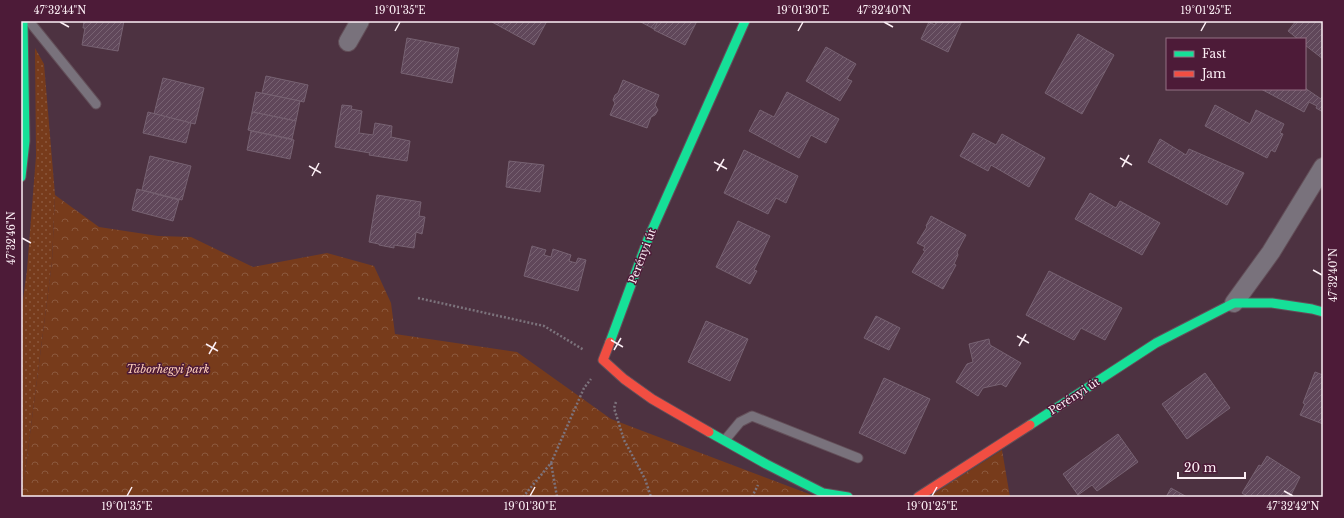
<svg xmlns="http://www.w3.org/2000/svg" width="1344" height="518" font-family="'Libre Baskerville',serif">
<style>
.grass{fill:url(#grass-dots)}
.park{fill:url(#park-crowns)}
.building{fill:url(#building-hatch);stroke:#776272}
.lines{fill:none;stroke-linecap:round;stroke-linejoin:round}
.lane-casing{stroke:#634f59;stroke-width:11}
.street-casing{stroke:#634f59;stroke-width:20}
.fast-casing{stroke:#634f59;stroke-width:11}
.jam-casing{stroke:#634f59;stroke-width:11}
.path{stroke:#7c737c;stroke-width:2.5;stroke-dasharray:2 2;stroke-linecap:butt}
.lane{stroke:#79727c;stroke-width:9}
.street{stroke:#79727c;stroke-width:18}
.fast{stroke:#16e098;stroke-width:9}
.jam{stroke:#f24e42;stroke-width:9}
.ticks{fill:none;stroke:#fceff5;stroke-width:1.5}
.labels{text-anchor:middle;dominant-baseline:central;stroke-width:3;stroke-linejoin:round;paint-order:stroke}
.street-label{font-size:11px;fill:#fceff5;stroke:#4d1b38}
.park-label{font-size:11px;font-style:italic;fill:#fed0b9;stroke:#4d1b38}
.neatline{fill:none;stroke:#fceff5;stroke-width:1.5}
.ticks-label{font-size:10px;text-anchor:middle;fill:#fceff5}
</style>
<defs>
<pattern id="grass-dots" width="8" height="8" patternUnits="userSpaceOnUse"><rect width="8" height="8" fill="#773b1b"/><path d="M2 2h.1M6 6h.1" fill="none" stroke="#8b583d" stroke-width="1.8" stroke-linecap="round"/></pattern>
<pattern id="park-crowns" width="20" height="18" patternUnits="userSpaceOnUse"><rect width="20" height="18" fill="#773b1b"/><path d="M2 6a3 3 0 1 1 6 0M12 15a3 3 0 1 1 6 0" fill="none" stroke="#8b583d"/></pattern>
<pattern id="building-hatch" width="6" height="6" patternUnits="userSpaceOnUse"><rect width="6" height="6" fill="#60475a"/><path d="M-1 1l2-2M0 6l6-6M5 7l2-2" fill="none" stroke="#786272"/></pattern>
</defs>
<rect width="100%" height="100%" fill="#4d3241"/>
<!-- grass -->
<polygon class="grass" points="35,48 44,64 55,195 52,262 22,497 21,497 21,314 27,270 36,156"/>
<!-- park -->
<g class="park">
<polygon points="55,195 99,227 158,236 191,237 253,267 327,253 374,266 391,303 395,334 517,352 611,419 817,497 22,497 52,262"/>
<polygon points="1002,450 1010,497 928,497"/>
</g>
<!-- building -->
<g class="building">
<polygon points="84,21 124,21 118,51 82,45 85,28 83,28"/>
<polygon points="493,21 547,21 534,45 492,22"/>
<polygon points="639,21 658,21 654,29"/>
<polygon points="658,21 697,21 685,45 654,30"/>
<polygon points="936,21 962,21 948,52 921,39 929,22 935,25"/>
<polygon points="1296,21 1323,21 1323,59 1305,45 1305,39 1298,39 1288,31"/>
<polygon points="1078,34 1114,55 1082,114 1045,93"/>
<polygon points="407,38 459,48 452,83 401,73"/>
<polygon points="826,47 856,64 847,79 852,81 840,101 806,81"/>
<polygon points="266,76 308,85 304,102 262,93"/>
<polygon points="163,78 204,88 195,124 154,114"/>
<polygon points="623,80 659,95 655,105 658,110 655,115 651,117 647,128 610,115 615,103 613,100 615,95 618,93"/>
<polygon points="1305,88 1321,99 1322,97 1323,98 1323,112 1316,108 1317,106 1309,102 1304,112 1261,89"/>
<polygon points="256,92 300,101 296,121 252,112"/>
<polygon points="787,92 839,119 826,143 811,135 799,158 749,131 760,110 774,117"/>
<polygon points="342,105 352,106 351,109 362,111 359,133 373,135 375,123 392,126 391,137 410,141 407,161 369,155 370,153 335,147"/>
<polygon points="1215,105 1250,124 1256,110 1284,124 1280,133 1283,134 1275,152 1271,150 1267,158 1205,126"/>
<polygon points="148,112 191,123 186,143 143,133"/>
<polygon points="252,112 296,121 292,139 248,130"/>
<polygon points="251,131 294,140 290,159 247,150"/>
<polygon points="973,133 996,145 1002,134 1045,158 1029,187 991,165 988,171 960,156"/>
<polygon points="1160,139 1186,155 1189,149 1244,173 1227,205 1148,162"/>
<polygon points="744,150 798,176 786,203 776,198 768,214 724,193"/>
<polygon points="150,156 191,166 182,200 142,190"/>
<polygon points="509,161 544,165 540,192 506,187"/>
<polygon points="137,189 179,200 173,221 132,210"/>
<polygon points="1090,193 1116,208 1120,201 1160,223 1142,255 1075,219"/>
<polygon points="377,195 421,202 419,216 425,217 422,234 416,232 414,248 394,245 394,248 379,245 379,244 369,242"/>
<polygon points="931,216 966,235 957,252 958,255 954,264 956,265 943,289 912,272 925,251 923,250 925,247 917,243 927,227 926,226"/>
<polygon points="738,221 770,236 754,270 757,271 750,284 716,267"/>
<polygon points="532,246 546,250 544,255 551,257 553,249 571,255 569,261 576,263 578,258 586,260 578,291 524,276"/>
<polygon points="1049,271 1122,308 1105,340 1081,328 1074,340 1026,315"/>
<polygon points="876,316 900,328 889,350 864,338"/>
<polygon points="706,321 748,339 730,381 688,362"/>
<polygon points="989,339 990,345 1021,363 1006,387 1001,384 983,388 978,396 956,382 967,364 973,362 969,344"/>
<polygon points="1315,372 1323,375 1323,424 1300,415 1305,404 1303,403"/>
<polygon points="1205,373 1230,408 1187,439 1162,404"/>
<polygon points="884,378 930,399 905,454 859,433"/>
<polygon points="1118,434 1138,462 1097,491 1092,485 1078,495 1063,474"/>
<polygon points="1267,456 1300,477 1290,497 1248,497 1242,493 1259,465 1261,466"/>
<polygon points="1171,488 1187,497 1166,497"/>
</g>
<g class="lines">
<!-- lane casing -->
<g class="lane-casing">
<g id="lane">
<polyline points="29,21 96,104"/>
<polyline points="725,440 740,422 752,416 858,458"/>
</g>
</g>
<!-- street casing -->
<g class="street-casing">
<g id="street">
<polyline points="348,42 360,21"/>
<polyline points="1234,303 1271,252 1323,167"/>
</g>
</g>
<!-- fast casing -->
<g class="fast-casing">
<g id="fast">
<polyline points="21,177 25,141 23,21"/>
<polyline points="610,342 648,239 745,21"/>
<polyline points="1030,425 1156,343 1234,303 1272,303 1312,309 1323,312"/>
<polyline points="709,432 766,464 823,493 848,497"/>
</g>
</g>
<!-- jam casing -->
<g class="jam-casing">
<g id="jam">
<polyline points="610,342 603,360 624,379 652,399 709,432"/>
<polyline points="918,497 1030,425"/>
</g>
</g>
<!-- path -->
<g class="path">
<polyline points="418,298 544,326 584,350"/>
<polyline points="616,402 614,408 624,440 645,479 651,497"/>
<polyline points="551,463 557,497"/>
<polyline points="523,497 551,463 584,388 591,379"/>
<polyline points="752,497 758,485"/>
</g>
<!-- lane -->
<use href="#lane" class="lane"/>
<!-- street -->
<use href="#street" class="street"/>
<!-- fast -->
<use href="#fast" class="fast"/>
<!-- jam -->
<use href="#jam" class="jam"/>
</g>
<!-- ticks -->
<path class="ticks" d="M60,22L69,27M884,22L893,27M395,31L400,22M798,31L803,22M1201,31L1206,22M1120,158L1132,165M714,162L727,169M309,166L321,173M1122,167L1129,155M717,171L724,159M312,176L319,163M22,238L31,243M1313,270L1322,275M1017,336L1029,343M611,340L623,347M206,344L218,351M1019,346L1026,334M614,350L621,338M209,354L216,342M1284,491L1293,496M127,496L132,487M530,496L535,487M932,496L937,487"/>
<g class="labels">
<!-- street labels -->
<g class="street-label">
<text transform="translate(642 256) rotate(-69)">Perényi út</text>
<text transform="translate(1074 396) rotate(-33)">Perényi út</text>
</g>
<!-- park labels -->
<g class="park-label">
<text x="168" y="369">Táborhegyi park</text>
</g>
</g>
<!-- border -->
<rect width="1344" height="518" fill="none" stroke="#4d1b38" stroke-width="44"/>
<!-- legend -->
<rect x="1166" y="38" width="140" height="52" fill="#4d1b38" stroke="#937084"/>
<rect x="1174" y="51" width="20" height="6" fill="#16e098" stroke="#937084"/>
<text x="1202" y="58" font-size="12" fill="#fceff5">Fast</text>
<rect x="1174" y="71" width="20" height="6" fill="#f24e42" stroke="#937084"/>
<text x="1202" y="78" font-size="12" fill="#fceff5">Jam</text>
<!-- scale -->
<path d="M1178 472v6h67v-6" fill="none" stroke="#fceff5" stroke-width="2"/>
<text x="1184" y="472" font-size="12" fill="#fceff5" stroke="#4d1b38" stroke-width="3" paint-order="stroke">20 m</text>
<rect x="22" y="22" width="1300" height="474" class="neatline"/>
<g class="ticks-label">
<text x="60" y="14">47°32'44"N</text>
<text x="400" y="14">19°01'35"E</text>
<text x="803" y="14">19°01'30"E</text>
<text x="884" y="14">47°32'40"N</text>
<text x="1206" y="14">19°01'25"E</text>
<text transform="translate(11 238) rotate(-90)" y="4">47°32'46"N</text>
<text transform="translate(1333 275) rotate(-90)" y="4">47°32'40"N</text>
<text x="127" y="510">19°01'35"E</text>
<text x="530" y="510">19°01'30"E</text>
<text x="932" y="510">19°01'25"E</text>
<text x="1293" y="510">47°32'42"N</text>
</g>
</svg>
